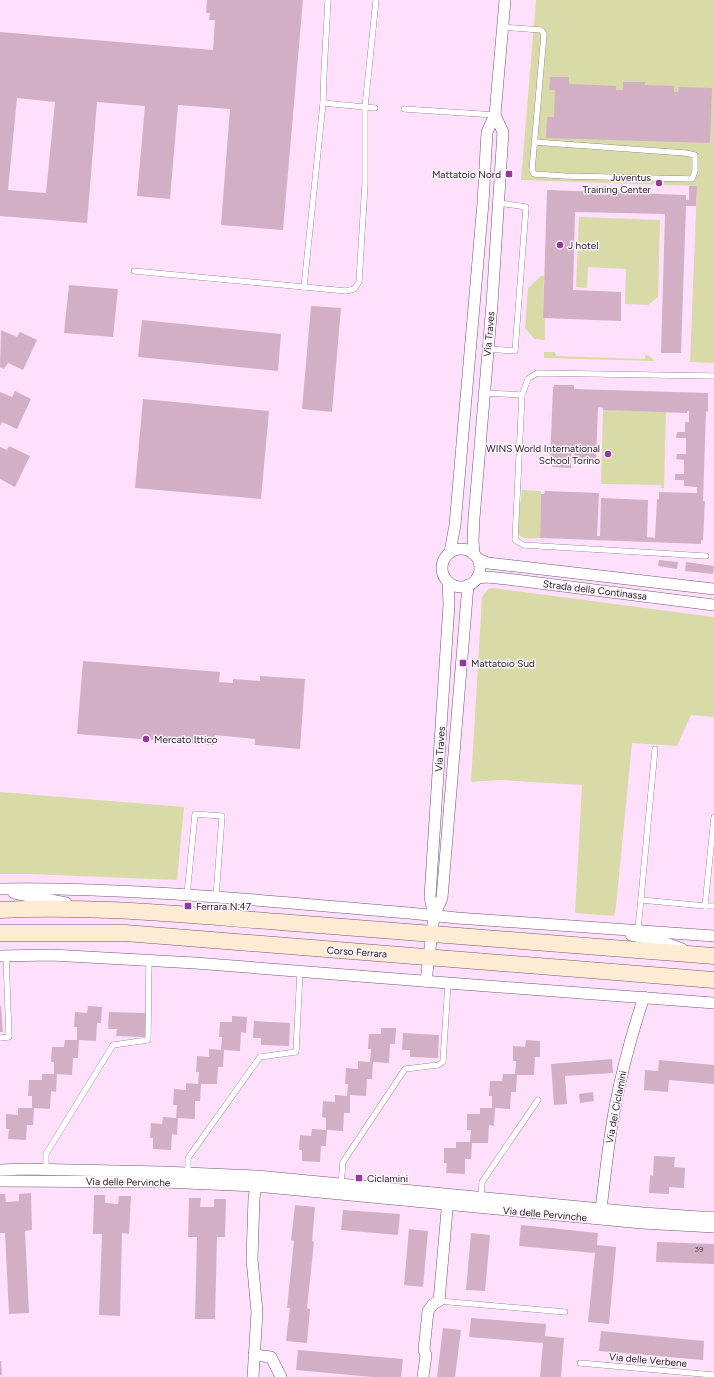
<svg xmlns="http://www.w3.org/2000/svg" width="714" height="1377" font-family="Figtree,sans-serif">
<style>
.green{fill:#d8dba7}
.building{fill:#d2afc5;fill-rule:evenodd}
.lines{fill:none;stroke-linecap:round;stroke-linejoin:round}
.service-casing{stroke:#715770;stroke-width:6}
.minor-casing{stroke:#715770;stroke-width:12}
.secondary-casing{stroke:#715770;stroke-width:17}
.service{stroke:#fff;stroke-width:5.5}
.minor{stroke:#fff;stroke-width:11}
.secondary{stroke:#feebd4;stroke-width:16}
.poi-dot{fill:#9437a1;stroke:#fdf6fc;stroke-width:1.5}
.labels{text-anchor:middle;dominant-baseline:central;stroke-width:3;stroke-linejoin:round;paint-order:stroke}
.number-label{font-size:8px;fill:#574654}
.poi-label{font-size:10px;fill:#2e232e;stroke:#fdf6fc;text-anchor:start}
.street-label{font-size:10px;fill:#2e232e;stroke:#fdf6fc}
</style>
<rect width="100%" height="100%" fill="#fee0fd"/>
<!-- green -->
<g class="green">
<polygon points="536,0 714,0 714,363 690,362 697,186 521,180"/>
<polygon points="579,217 660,220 658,297 648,305 625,304 626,269 588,267 587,288 576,287"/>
<polygon points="541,276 544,276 543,318 545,318 545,340 534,339 525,328 528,288"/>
<polygon points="544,352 555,352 556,356 645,359 645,355 648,355 655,361 544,358"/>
<polygon points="603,410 666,412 664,488 661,488 661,485 601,484"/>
<path d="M522,490L541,491L540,538C531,538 520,541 517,531Z"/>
<polygon points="492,588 714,617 714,717 691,715 677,746 632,743 616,907 614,916 575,913 582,785 500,780 471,782 482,597 488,589"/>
<polygon points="0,792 184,807 177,880 30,874 0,874"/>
</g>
<!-- building -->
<g class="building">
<path d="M207,0H303L283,230L221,225L230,109L178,105L170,199L137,196L145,106L97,102L87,223L0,216V32L213,50L215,20H209L210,13H206ZM17,98L55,102L46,193L8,190Z"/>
<polygon points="550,77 569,77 569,84 616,86 616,90 623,90 623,82 645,82 645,85 674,86 674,92 678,92 679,87 712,88 710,143 546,138 547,117 554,117 555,90 549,90"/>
<polygon points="689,186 697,186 696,206 686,206 681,353 661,353 665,214 575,212 573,290 621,292 621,321 543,318 547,190 686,195 686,200 689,200"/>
<polygon points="69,285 118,289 113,337 64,333"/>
<polygon points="311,306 341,308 332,412 302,409"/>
<polygon points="142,320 281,334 278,371 138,357"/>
<polygon points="1,330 17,337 20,332 37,340 23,370 8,363 4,369 0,367"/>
<polygon points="554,385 574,385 574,389 708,393 708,412 706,411 703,501 705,501 703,540 701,540 701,544 540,538 541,494 544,494 545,491 599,493 597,536 600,536 601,498 648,500 647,537 655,538 657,499 659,500 659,492 697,493 697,487 684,486 684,480 675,480 675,474 684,474 684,460 676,459 677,454 686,454 686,438 676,438 677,432 685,432 685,422 689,422 689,411 687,411 687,413 603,410 603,408 598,407 596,459 574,458 574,446 572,446 571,468 552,467 552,462 550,462 553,387 554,387"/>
<polygon points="15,391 31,399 17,429 2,422 0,426 0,392 12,397"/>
<polygon points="143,399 269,411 261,499 135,488"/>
<polygon points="9,446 30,456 15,487 0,479 0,447 7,450"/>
<polygon points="659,560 678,562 677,569 658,566"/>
<polygon points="686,562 714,566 713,574 685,571"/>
<polygon points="83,661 220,672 219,682 233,683 233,679 260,681 260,676 305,679 300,749 255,745 255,739 215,735 214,745 77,734"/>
<polygon points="0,1006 1,1006 3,1032 0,1032"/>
<polygon points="88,1006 102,1007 101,1023 97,1023 96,1041 79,1040 78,1058 73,1058 72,1075 57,1074 56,1092 51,1091 50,1109 34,1108 33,1125 27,1125 26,1140 8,1139 9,1129 6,1129 6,1114 18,1115 18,1108 32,1108 32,1096 28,1096 29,1080 42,1080 42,1074 54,1074 54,1062 51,1062 52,1047 64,1047 65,1040 77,1040 77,1027 74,1027 75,1012 87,1013"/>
<polygon points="109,1012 146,1013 145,1037 116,1036 117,1029 108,1029"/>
<polygon points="232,1016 247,1017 246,1033 241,1032 240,1051 224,1050 223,1067 218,1067 217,1084 201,1084 200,1101 195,1101 195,1119 178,1118 177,1135 172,1134 171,1150 153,1149 153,1138 150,1138 151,1123 162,1124 163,1117 176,1118 177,1105 173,1105 174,1089 186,1090 186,1083 198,1084 199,1072 196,1072 197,1056 209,1057 209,1049 221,1050 222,1037 219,1037 220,1022 232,1022"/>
<polygon points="254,1021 290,1023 289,1046 261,1045 261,1038 253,1038"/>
<polygon points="381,1028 396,1028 395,1044 390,1044 389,1063 373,1062 372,1079 367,1079 366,1096 350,1095 350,1113 344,1113 343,1131 327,1130 326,1146 321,1146 320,1162 302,1161 302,1150 299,1150 300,1135 311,1136 312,1129 326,1130 326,1118 322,1117 323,1101 335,1102 335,1095 347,1096 348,1084 345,1084 346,1068 358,1069 358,1061 370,1062 371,1049 368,1049 369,1034 381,1034"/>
<polygon points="403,1033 439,1035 438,1058 410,1057 410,1050 402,1050"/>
<polygon points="526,1040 540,1041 540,1057 535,1057 534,1075 517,1075 516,1092 511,1092 510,1109 495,1108 494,1126 489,1125 488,1143 472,1143 471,1159 465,1159 465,1174 446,1173 447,1163 444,1163 444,1148 456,1148 456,1142 470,1142 471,1130 467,1130 467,1114 480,1114 480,1108 492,1108 492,1096 489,1096 490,1081 502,1081 503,1074 515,1074 516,1061 513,1061 513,1046 525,1047"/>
<polygon points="612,1059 613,1073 565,1076 567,1104 554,1105 551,1064"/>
<polygon points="659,1060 714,1065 714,1084 669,1080 668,1092 644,1090 645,1070 658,1071"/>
<polygon points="593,1092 594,1101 580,1103 579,1094"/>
<polygon points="654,1156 675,1157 674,1167 685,1168 684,1188 669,1187 669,1194 649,1193 650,1175 653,1176"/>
<polygon points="31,1193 32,1230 25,1231 29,1313 9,1314 5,1233 0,1233 0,1194 5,1194 6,1202 19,1201 19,1194"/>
<polygon points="94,1195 105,1195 105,1203 118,1204 119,1196 131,1196 129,1234 122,1233 120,1316 99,1315 102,1234 93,1234"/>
<polygon points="189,1198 201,1198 200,1207 214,1207 214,1199 226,1199 225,1237 217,1237 215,1319 195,1319 197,1237 188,1237"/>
<polygon points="295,1205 315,1207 312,1241 314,1242 307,1308 310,1309 307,1343 286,1341 290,1308 287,1308 294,1241 291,1240"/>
<polygon points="343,1210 400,1214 398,1235 341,1230"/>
<polygon points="521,1225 598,1233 597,1245 616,1247 609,1324 588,1322 595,1253 519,1246"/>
<polygon points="409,1229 428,1231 423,1287 404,1285"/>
<polygon points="471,1233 490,1235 485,1291 466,1290"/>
<polygon points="657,1242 714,1244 714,1264 656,1262"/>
<polygon points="471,1318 546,1324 545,1336 564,1338 561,1377 540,1377 543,1343 469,1337"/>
<polygon points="443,1328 461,1330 455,1377 437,1377"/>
<polygon points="601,1331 704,1341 703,1360 599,1351"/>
<polygon points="298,1350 403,1359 401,1377 372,1377 296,1370"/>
<polygon points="0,1361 1,1361 2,1375 0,1375"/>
</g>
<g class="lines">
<!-- service casing -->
<g class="service-casing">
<g id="service">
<polyline points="328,0 324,72 323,103 375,108"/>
<polyline points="502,27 541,30 544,34 532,170 534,174 564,176 692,179 695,171 695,155 685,153 534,142"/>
<polyline points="404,109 495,115"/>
<polyline points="134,271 346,291 354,289 359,282 365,184 365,107 376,0"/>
<polyline points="304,287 323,103"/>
<polyline points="488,349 515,351 526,207 499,203"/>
<polyline points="484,393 522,395 528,379 537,373 714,376"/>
<polyline points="522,395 515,540 523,545 706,556"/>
<polyline points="187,895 195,814 222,816 216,897"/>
<polyline points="641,900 705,906 714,817"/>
<polyline points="705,906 714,906"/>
<polyline points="638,930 655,749"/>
<polyline points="0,1038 9,1037 6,956"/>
<polyline points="46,1170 46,1154 113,1045 148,1040 149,960"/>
<polyline points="188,1173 188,1158 260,1057 296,1052 300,971"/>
<polyline points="341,1184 343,1162 405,1069 438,1065 443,1062 448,983"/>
<polyline points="481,1197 482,1182 538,1100"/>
<polyline points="439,1301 565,1312"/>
<polyline points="580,1363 714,1375"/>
</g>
</g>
<!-- minor casing -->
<g class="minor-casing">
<g id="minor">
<circle cx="461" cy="568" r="19"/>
<polyline points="450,552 455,525 483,203 487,132 495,115 505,0"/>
<polyline points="474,554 473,541 474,518 492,304 503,132 495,115"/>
<polyline points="478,559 488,563 714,589"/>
<polyline points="477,578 487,577 507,579 714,605"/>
<path d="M0,889C137,887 273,902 409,913L457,918L714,936"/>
<polyline points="14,893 66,903"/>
<polyline points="434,916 442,898 468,585"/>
<polyline points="631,935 657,940 682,949"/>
<polyline points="0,956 51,955 195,963 448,983 714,1003"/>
<polyline points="426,981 434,916 430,897 449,604 448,582"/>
<polyline points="0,1170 24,1169 163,1172 257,1176 643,1213 700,1217 714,1217"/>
<polyline points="0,1181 163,1182 256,1186 642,1223 714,1227"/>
<path d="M600,1216C605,1180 608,1143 615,1107C622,1070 632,1033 644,997"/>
<polyline points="254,1355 271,1357 281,1377"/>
<polyline points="253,1377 257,1312 252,1259 254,1198 257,1180"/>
<polyline points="423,1377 426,1355 424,1350 428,1311 433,1304 439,1301 448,1199"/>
</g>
</g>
<!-- secondary casing -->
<g class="secondary-casing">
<g id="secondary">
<path d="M0,910C93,905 187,915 280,922C425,933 569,945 714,956"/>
<polyline points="0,933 125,933 714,980"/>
</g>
</g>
<!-- service -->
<use href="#service" class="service"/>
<!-- minor -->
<use href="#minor" class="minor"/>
<!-- secondary -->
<use href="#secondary" class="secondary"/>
</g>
<!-- markers -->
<g class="poi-dot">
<rect x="505" y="170" width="8" height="8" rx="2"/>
<circle cx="659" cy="183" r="4"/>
<circle cx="560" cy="245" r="4"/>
<circle cx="608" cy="454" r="4"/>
<rect x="459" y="659" width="8" height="8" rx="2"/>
<circle cx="146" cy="739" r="4"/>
<rect x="184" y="902" width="8" height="8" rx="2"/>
<rect x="355" y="1174" width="8" height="8" rx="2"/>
</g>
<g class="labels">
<!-- number labels -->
<g class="number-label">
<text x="699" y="1249">39</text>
</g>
<!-- poi labels -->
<g class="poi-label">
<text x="501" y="174" text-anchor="end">Mattatoio Nord</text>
<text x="651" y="177" text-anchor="end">Juventus<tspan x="651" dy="12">Training Center</tspan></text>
<text x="568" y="245">J hotel</text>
<text x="600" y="448" text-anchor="end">WINS World International<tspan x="600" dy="12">School Torino</tspan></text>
<text x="471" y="663">Mattatoio Sud</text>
<text x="154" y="739">Mercato Ittico</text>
<text x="196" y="906">Ferrara N.47</text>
<text x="367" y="1178">Ciclamini</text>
</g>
<!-- street labels -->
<g class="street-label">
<text transform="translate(489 334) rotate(-85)">Via Traves</text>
<text transform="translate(595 590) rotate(7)">Strada della Continassa</text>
<text transform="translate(440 749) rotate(-86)">Via Traves</text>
<text transform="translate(357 952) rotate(4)">Corso Ferrara</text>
<text transform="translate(616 1107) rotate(-79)">Via dei Ciclamini</text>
<text transform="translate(128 1182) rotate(1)">Via delle Pervinche</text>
<text transform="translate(545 1214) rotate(5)">Via delle Pervinche</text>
<text transform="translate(648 1360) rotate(5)">Via delle Verbene</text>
</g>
</g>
</svg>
